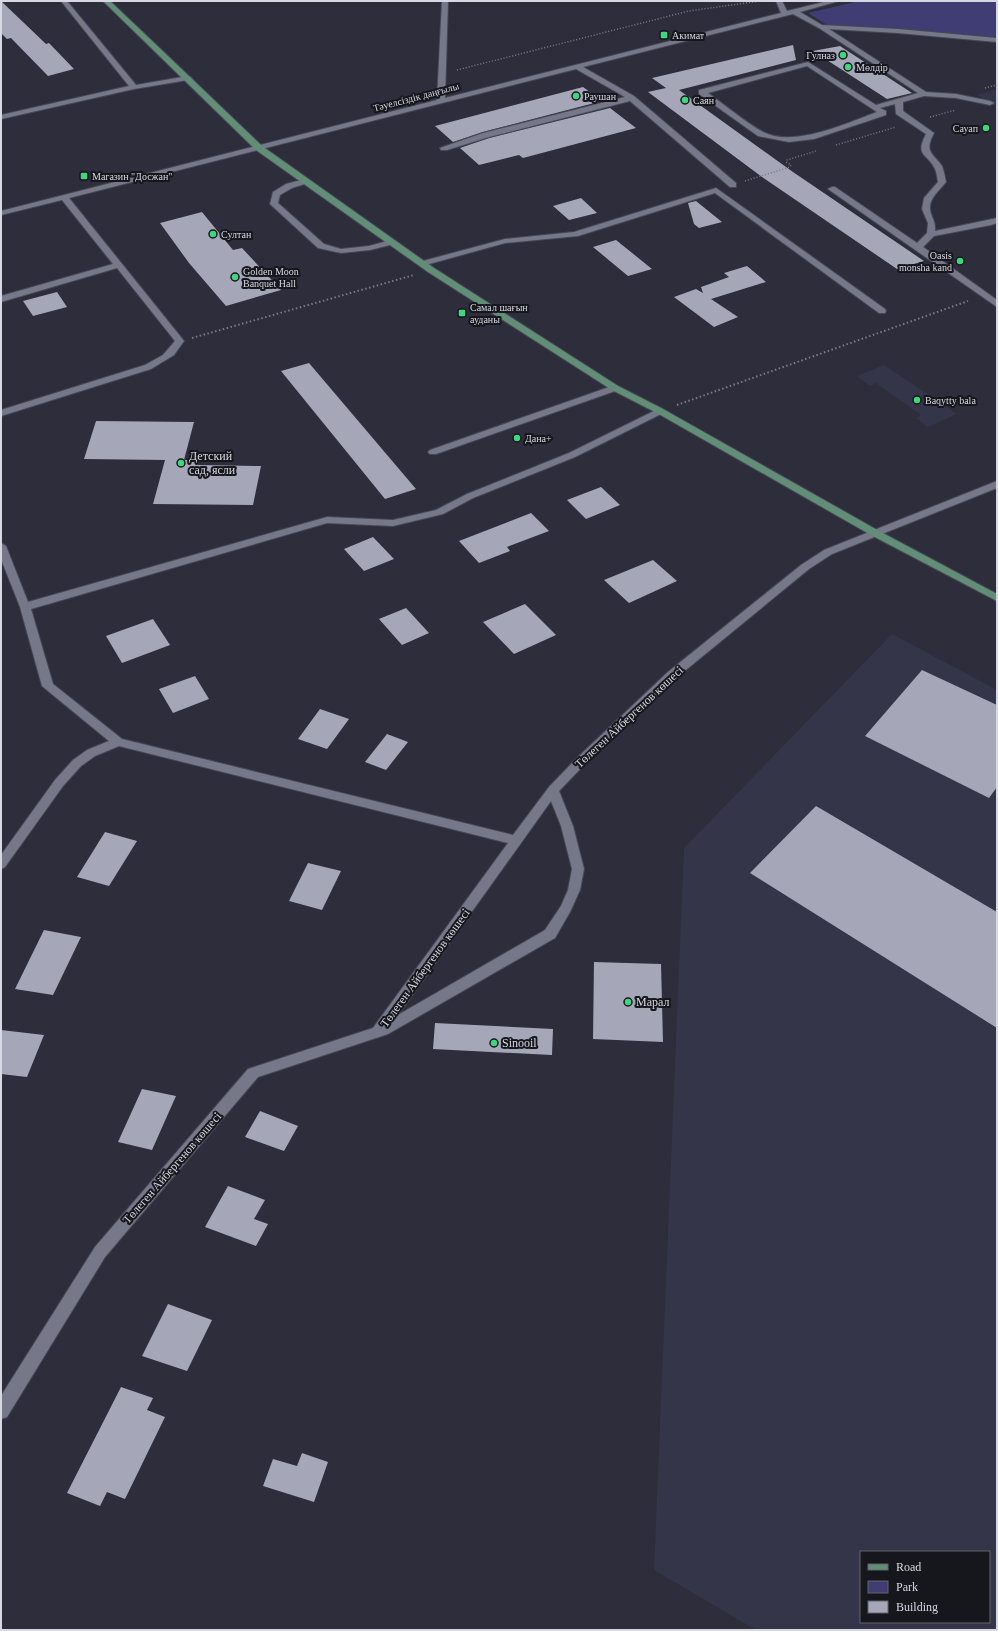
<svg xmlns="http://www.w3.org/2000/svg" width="998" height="1631" font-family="Georgia,serif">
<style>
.built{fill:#35354a;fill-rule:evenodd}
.green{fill:#3f3d73}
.building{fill:#a5a6b8}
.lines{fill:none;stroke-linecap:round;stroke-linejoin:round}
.minor-casing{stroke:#474855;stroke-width:2}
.major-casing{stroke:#474855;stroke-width:2}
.path-far1{stroke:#7a7a87;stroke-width:1.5;stroke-dasharray:1 2;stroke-linecap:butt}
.path{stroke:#7a7a87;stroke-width:2;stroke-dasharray:1.5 2.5;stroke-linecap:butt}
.minor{fill:#767788;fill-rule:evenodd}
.major{fill:#628e77;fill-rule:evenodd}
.poi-dot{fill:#3ed77d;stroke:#16161d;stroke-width:1.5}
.labels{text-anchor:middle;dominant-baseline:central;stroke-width:4;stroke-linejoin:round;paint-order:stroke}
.far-poi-label{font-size:10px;fill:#d7d8e2;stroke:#16161d;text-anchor:start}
.far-street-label{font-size:10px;fill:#d7d8e2;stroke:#16161d}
.poi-label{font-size:12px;fill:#d7d8e2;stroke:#16161d;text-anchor:start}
.street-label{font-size:12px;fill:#d7d8e2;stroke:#16161d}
</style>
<rect width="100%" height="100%" fill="#2d2d3c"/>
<!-- built -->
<g class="built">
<polygon points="997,89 997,107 977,95"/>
<polygon points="884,365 957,414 928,427 916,418 921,415 876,383 870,386 857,376"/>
<path d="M892,634L997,690V1630H756L654,1570L684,848ZM861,1552H989V1622H861Z"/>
</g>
<!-- green -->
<polygon class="green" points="859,1 997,1 997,43 827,25 808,13"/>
<!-- building -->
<g class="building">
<polygon points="1,1 46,44 49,43 74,69 48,76 11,38 7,39 1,33"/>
<polygon points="793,45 796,60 679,90 793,172 924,261 897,269 762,177 648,92 666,88 652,78"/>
<polygon points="840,46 912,93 887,99 813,51"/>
<polygon points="583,87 602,101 483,132 453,142 435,126"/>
<polygon points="610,108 636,128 523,158 519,155 479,165 460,148 489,138"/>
<polygon points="581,198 597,213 569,220 553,206"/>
<polygon points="696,201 722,222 699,228 694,224 688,203"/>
<polygon points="202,212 233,250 242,248 281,290 226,306 189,263 160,223"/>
<polygon points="616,240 652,269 628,276 593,247"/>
<polygon points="747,266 766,282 711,299 738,317 714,327 674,297 696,289 703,293 701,287 729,277 724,273"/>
<polygon points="57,292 67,307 33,316 23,301"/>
<polygon points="309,363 416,489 385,499 281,371"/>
<polygon points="96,421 194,422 184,460 199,460 198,465 261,466 253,505 153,504 165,460 84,459"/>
<polygon points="601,487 620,505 586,519 567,500"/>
<polygon points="531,513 549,531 507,547 510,551 479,563 459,541"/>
<polygon points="373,537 394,559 364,571 344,549"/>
<polygon points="653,560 677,581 629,603 604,580"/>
<polygon points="525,604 556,635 514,654 483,622"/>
<polygon points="406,608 429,633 402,645 379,619"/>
<polygon points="153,619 170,645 122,663 106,636"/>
<polygon points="922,670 997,705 997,787 989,798 865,736"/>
<polygon points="195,676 209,699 173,713 159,689"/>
<polygon points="320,709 349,719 327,749 298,739"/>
<polygon points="387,734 408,742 386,770 365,762"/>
<polygon points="816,806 997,912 997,1028 750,873"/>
<polygon points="105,832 137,841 109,886 77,877"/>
<polygon points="308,863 341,871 322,910 289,901"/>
<polygon points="44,930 81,937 53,995 15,989"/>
<polygon points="594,962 661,964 663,1042 593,1039"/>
<polygon points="435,1023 553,1029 552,1055 433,1049"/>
<polygon points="1,1030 44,1035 27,1077 1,1074"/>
<polygon points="142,1089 176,1096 152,1150 118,1142"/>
<polygon points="260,1111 298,1126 284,1151 245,1137"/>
<polygon points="228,1186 265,1200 254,1219 268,1224 256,1246 205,1227"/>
<polygon points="168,1304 212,1320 187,1371 142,1356"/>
<polygon points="121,1387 153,1398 147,1410 165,1417 125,1499 107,1492 100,1506 67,1493"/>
<polygon points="302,1453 328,1462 314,1502 263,1486 273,1459 297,1466"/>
</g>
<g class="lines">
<!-- minor casing -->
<g class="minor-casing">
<g id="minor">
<polygon points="61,1 67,1 136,85 188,76 192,78 188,80 134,89 1,119 1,115 129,86"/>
<path d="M442,1H448L445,98L781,13L776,1H782L787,11L828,1H839L800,12L822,25L898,29L997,38V42L898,33L829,29L926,92L956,94L990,101L994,103L990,105L956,98L924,96L903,102V111L934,133C924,152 932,152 942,166C944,171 945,177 946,182C940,190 929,198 930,209C931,218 936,220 935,231L997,218V223L991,225L934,236L923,247L997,300V307L828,189L832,187H835L917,243L927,233L928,223L922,209L924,198L938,182C937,178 937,173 935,169C928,153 914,157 926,134L896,114L895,104L880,108L886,111V115L814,139L789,142L758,136L699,94V90L808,62L876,105L918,93L819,28L793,14L583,67L634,96L736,183V187H730L630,101L489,137L447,150H441L440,148L483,133L625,97L576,69L69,198L184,341L174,355L151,369L1,416V410L145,365L163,355L175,341L117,268L1,302V296L113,264L62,200L1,215V211L437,100ZM807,66L877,112C847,123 793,148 763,132C745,122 725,105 708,93Z"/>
<polygon points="305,179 308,179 308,183 292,188 280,195 278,203 324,244 341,249 369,246 391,240 395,242 394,244 370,250 341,253 318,248 270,204 273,192 286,184"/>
<polygon points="716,188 885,309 886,311 885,313 879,313 715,193 578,236 505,243 422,266 418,264 419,262 505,239 574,232"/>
<polygon points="615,385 618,386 620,388 618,390 436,454 430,454 428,452 430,450"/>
<path d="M660,408L665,411L663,413L575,457L473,498L443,514L393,526L327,523L31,609L53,684L122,739L513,835L549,787L576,759L668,672L801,565L824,550L997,481V488L832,554L809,569L676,678L584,765L559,791L573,826L584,869L580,890L570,912L555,938L388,1034L258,1077L105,1257L7,1417L1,1419V1396L95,1247L248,1069L373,1028L508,843L119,746L95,756L81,766L63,786L5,867L1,869V855L55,780L73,760L87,750L109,741L42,686L20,607L1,559V543L6,546L28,602L327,517L393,520L436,510L467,494L569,453ZM551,801L561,826L572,869L568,890L561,906L545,930L398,1015Z"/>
</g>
</g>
<!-- major casing -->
<g class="major-casing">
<polygon id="major" points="103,1 110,1 190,77 262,146 434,268 618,386 663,409 879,531 997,594 997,601 871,535 657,413 612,390 428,272 256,150"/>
</g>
<!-- path-far1 -->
<g class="path-far1">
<polyline points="457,70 689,11 760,1"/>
<polyline points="985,88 997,85"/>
<polyline points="930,117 956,110"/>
<polyline points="836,145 896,127"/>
<polyline points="745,181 790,167 791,165 786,162 787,160 816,151"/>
</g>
<!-- path -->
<g class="path">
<polyline points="192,338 414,275"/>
<polyline points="677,405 968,301"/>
</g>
<!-- minor -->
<use href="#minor" class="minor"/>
<!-- major -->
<use href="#major" class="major"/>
</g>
<!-- markers -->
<g class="poi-dot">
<rect x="660" y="31" width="8" height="8" rx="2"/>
<circle cx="843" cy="55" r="4"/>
<circle cx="848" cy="67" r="4"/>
<circle cx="576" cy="96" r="4"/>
<circle cx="685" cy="100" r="4"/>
<circle cx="986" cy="128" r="4"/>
<rect x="80" y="172" width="8" height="8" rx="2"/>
<circle cx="213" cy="234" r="4"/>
<circle cx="960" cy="261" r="4"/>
<circle cx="235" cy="277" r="4"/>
<rect x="458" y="309" width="8" height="8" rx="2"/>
<circle cx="917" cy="400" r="4"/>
<circle cx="517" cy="438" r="4"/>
<circle cx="181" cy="463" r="4"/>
<circle cx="628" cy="1002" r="4"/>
<circle cx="494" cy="1043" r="4"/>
</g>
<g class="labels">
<!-- far-poi labels -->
<g class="far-poi-label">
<text x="672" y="35">Акимат</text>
<text x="835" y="55" text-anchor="end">Гулназ</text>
<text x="856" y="67">Мөлдір</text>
<text x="584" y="96">Раушан</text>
<text x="693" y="100">Саян</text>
<text x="978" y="128" text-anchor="end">Сауап</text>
<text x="92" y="176">Магазин "Досжан"</text>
<text x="221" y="234">Султан</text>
<text x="952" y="255" text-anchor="end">Oasis<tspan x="952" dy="12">monsha kand</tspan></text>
<text x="243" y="271">Golden Moon<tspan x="243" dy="12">Banquet Hall</tspan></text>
<text x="470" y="307">Самал шағын<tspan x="470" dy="12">ауданы</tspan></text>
<text x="925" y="400">Baqytty bala</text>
<text x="525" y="438">Дана+</text>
</g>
<!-- far-street labels -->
<g class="far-street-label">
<text transform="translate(416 97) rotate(-15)">Тәуелсіздік даңғылы</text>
</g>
<!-- poi labels -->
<g class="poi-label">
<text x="189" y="456">Детский<tspan x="189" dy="14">сад, ясли</tspan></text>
<text x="636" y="1002">Марал</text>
<text x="502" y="1043">Sinooil</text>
</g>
<!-- street labels -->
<g class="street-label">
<text transform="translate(629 717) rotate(-43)">Төлеген Айбергенов көшесі</text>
<text transform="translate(425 968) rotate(-54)">Төлеген Айбергенов көшесі</text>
<text transform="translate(172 1168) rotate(-49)">Төлеген Айбергенов көшесі</text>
</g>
</g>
<!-- border -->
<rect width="998" height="1631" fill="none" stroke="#d7d8e2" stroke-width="4"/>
<!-- legend -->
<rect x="860" y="1551" width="130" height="72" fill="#16161d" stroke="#63646c"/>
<rect x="868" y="1564" width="20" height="6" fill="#628e77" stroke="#63646c"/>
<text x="896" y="1571" font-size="12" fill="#d7d8e2">Road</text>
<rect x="868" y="1581" width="20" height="12" fill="#3f3d73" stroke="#63646c"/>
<text x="896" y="1591" font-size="12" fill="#d7d8e2">Park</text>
<rect x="868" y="1601" width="20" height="12" fill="#a5a6b8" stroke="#63646c"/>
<text x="896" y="1611" font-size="12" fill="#d7d8e2">Building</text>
</svg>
